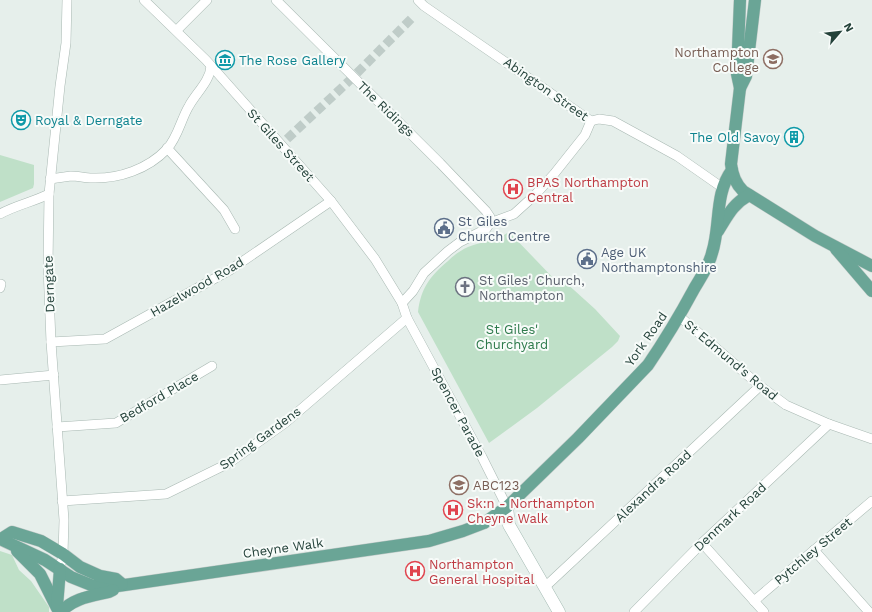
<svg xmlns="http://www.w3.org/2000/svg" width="872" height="612" font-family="'Work Sans',sans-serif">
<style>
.green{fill:#bfe0c8}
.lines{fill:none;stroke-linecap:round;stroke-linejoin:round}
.street-tunnel{stroke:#bfccc8;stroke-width:9;stroke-dasharray:9 4.5;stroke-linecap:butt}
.street-casing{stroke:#a8b8b2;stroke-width:10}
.secondary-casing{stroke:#a4bbb3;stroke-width:13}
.primary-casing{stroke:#c2cac8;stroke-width:13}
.street{stroke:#fff;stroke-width:9}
.secondary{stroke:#fff;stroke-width:12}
.primary{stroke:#6aa596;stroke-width:12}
.labels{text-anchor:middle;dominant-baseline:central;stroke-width:4;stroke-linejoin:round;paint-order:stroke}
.education-label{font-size:13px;fill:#785e54;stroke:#f7fbf9;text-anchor:end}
.culture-label{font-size:13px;fill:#0d838f;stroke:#f7fbf9;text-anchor:start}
.street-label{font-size:13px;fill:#24423a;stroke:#f7fbf9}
.health-label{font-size:13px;fill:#be3a42;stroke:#f7fbf9;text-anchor:start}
.service-label{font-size:13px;fill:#4e5e75;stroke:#f7fbf9;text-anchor:start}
.worship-label{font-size:13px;fill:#5b616d;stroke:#f7fbf9;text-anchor:start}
.park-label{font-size:13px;fill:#2d7a4b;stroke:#f7fbf9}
</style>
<rect width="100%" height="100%" fill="#e6efeb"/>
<!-- green -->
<g class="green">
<polygon points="0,155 34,165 34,184 33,188 0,202"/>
<path d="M509,232L559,284L564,281L595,309L620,336L618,341L612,347L537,408L489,443L418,312C421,288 430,276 448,261C454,255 461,250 468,247C483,241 494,242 509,232Z"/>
<polygon points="0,551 12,555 19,570 31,581 49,607 49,612 0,612"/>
</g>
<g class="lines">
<!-- street-tunnel -->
<g class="street-tunnel">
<polyline points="357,73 414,16"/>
<polyline points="287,139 350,80"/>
</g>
<!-- street casing -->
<g class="street-casing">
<g id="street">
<polyline points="144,0 206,60 331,201 375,259 402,303 407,318 482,457 507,507"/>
<polyline points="276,0 440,163 486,211 490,217 490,223"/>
<polyline points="418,0 424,6 591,121 599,119 613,121 677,156 720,186"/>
<polyline points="177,30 207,0"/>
<polyline points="167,148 224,210 235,229"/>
<path d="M50,179C57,178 64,177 71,176C78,176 85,178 92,178C119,179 148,169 167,149C178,137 181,119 189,106C196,93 210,81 211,66"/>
<path d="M0,214C16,205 33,202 49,194"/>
<polyline points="0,288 1,284"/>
<polyline points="402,303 413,291 424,273 448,251 460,242 486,229 490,223 514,214 535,195 554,174 585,135 591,121"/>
<polyline points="679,316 760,386 786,405 829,424 872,439"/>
<polyline points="51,342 105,339 230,270 331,201"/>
<polyline points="0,380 54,375"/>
<polyline points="57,427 116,423 212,366"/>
<polyline points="62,501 166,494 229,463 285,423 407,318"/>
<polyline points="702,543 764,612"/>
<polyline points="814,550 869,612"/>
<polyline points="60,569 63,554 64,520 51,342 48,266 49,194 60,86 66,43 67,0"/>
<polyline points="546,586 760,386"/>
<polyline points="754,601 872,501"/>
<polyline points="634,612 702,543 829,424"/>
</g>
</g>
<!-- secondary casing -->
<g class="secondary-casing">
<polyline id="secondary" points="507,507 509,525 559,612"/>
</g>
<!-- primary casing -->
<g class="primary-casing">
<g id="primary">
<path d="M740,0L737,74L740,88L731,164C732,174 735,183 743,191L815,236L872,266"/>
<polyline points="740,88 746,76 755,0"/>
<path d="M718,231C728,215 733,204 749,195"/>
<polyline points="836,249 872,291"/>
<path d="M0,539L45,560L71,577L91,585L104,588L429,541L463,531L484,523L507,507L578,438L648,365C665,340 680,315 694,289C701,277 709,266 712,253C721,226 714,194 732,170"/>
<polyline points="1,539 12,532 41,541 63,554 80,567 100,576 116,579 122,584"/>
<polyline points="17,551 40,574 57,608"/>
<polyline points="57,606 60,569"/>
<path d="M61,612C73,598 92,596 109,592L113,590"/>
</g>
</g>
<!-- street -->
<use href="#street" class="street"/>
<!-- secondary -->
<use href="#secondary" class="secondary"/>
<!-- primary -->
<use href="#primary" class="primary"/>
</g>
<!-- icons -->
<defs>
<g id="university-ring" transform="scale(1)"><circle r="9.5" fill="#f7fbf9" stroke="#8d6e63" stroke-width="1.5"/><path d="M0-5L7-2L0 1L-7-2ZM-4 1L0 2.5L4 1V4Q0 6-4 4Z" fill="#8d6e63"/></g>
<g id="museum-ring" transform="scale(1)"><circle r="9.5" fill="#f7fbf9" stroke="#0f9aa8" stroke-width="1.5"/><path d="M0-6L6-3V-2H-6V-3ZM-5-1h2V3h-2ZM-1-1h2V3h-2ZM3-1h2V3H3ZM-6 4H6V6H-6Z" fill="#0f9aa8"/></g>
<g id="theatre-ring" transform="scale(1)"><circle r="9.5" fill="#f7fbf9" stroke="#0f9aa8" stroke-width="1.5"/><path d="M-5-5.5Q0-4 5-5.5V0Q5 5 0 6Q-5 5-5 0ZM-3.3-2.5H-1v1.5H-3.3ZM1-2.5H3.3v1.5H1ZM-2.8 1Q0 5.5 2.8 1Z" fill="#0f9aa8"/></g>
<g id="building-ring" transform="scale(1)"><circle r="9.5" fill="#f7fbf9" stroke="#0f9aa8" stroke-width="1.5"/><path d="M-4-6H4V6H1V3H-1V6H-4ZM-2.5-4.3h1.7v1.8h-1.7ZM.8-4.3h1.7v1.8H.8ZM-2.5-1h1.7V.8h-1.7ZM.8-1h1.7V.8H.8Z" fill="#0f9aa8"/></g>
<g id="hospital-ring" transform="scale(1)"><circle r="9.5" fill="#f7fbf9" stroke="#e0444e" stroke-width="1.5"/><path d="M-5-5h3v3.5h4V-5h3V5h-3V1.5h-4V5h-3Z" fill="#e0444e"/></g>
<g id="civic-ring" transform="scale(1)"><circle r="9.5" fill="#f7fbf9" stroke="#5c6f8a" stroke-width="1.5"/><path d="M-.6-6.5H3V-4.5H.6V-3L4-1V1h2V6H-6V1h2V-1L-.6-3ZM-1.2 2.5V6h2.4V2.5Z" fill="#5c6f8a"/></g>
<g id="church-ring" transform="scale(1)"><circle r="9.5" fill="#f7fbf9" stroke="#6b7280" stroke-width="1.5"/><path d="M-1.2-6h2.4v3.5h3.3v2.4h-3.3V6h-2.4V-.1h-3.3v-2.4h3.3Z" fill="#6b7280"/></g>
<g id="school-ring" transform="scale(1)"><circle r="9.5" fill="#f7fbf9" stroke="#8d6e63" stroke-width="1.5"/><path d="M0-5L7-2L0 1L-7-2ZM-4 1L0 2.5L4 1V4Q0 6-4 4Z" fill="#8d6e63"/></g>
</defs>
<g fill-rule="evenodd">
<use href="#university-ring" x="773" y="59"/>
<use href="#museum-ring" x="225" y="60"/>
<use href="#theatre-ring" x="21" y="120"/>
<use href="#building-ring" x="794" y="137"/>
<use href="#hospital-ring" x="513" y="189"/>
<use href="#civic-ring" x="444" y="228"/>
<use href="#civic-ring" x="587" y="259"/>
<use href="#church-ring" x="465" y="287"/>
<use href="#school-ring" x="459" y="485"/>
<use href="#hospital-ring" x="453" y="510"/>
<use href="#hospital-ring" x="415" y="571"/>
</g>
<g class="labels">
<!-- education labels -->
<g class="education-label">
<text x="759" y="52">Northampton<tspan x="759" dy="15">College</tspan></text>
<text x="473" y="485" text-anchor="start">ABC123</text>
</g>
<!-- culture labels -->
<g class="culture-label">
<text x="239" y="60">The Rose Gallery</text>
<text x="35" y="120">Royal &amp; Derngate</text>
<text x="780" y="137" text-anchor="end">The Old Savoy</text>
</g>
<!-- street labels -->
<g class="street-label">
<text transform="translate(546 89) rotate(35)">Abington Street</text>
<text transform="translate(386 109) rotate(44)">The Ridings</text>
<text transform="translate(281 145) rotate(48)">St Giles Street</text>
<text transform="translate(49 284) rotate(-92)">Derngate</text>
<text transform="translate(197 287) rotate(-30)">Hazelwood Road</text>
<text transform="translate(646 339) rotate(-55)">York Road</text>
<text transform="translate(731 360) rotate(40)">St Edmund's Road</text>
<text transform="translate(159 397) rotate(-30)">Bedford Place</text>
<text transform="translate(458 412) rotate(62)">Spencer Parade</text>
<text transform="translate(260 438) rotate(-36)">Spring Gardens</text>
<text transform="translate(653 486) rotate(-43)">Alexandra Road</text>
<text transform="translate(730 517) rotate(-43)">Denmark Road</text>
<text transform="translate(283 548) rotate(-8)">Cheyne Walk</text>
<text transform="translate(813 551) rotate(-40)">Pytchley Street</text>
</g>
<!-- health labels -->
<g class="health-label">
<text x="527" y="182">BPAS Northampton<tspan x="527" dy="15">Central</tspan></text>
<text x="467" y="503">Sk:n - Northampton<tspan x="467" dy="15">Cheyne Walk</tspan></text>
<text x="429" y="564">Northampton<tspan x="429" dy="15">General Hospital</tspan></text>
</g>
<!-- service labels -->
<g class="service-label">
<text x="458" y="221">St Giles<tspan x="458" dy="15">Church Centre</tspan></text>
<text x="601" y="252">Age UK<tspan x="601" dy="15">Northamptonshire</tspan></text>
</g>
<!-- worship labels -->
<g class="worship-label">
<text x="479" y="280">St Giles' Church,<tspan x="479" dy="15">Northampton</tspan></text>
</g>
<!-- park labels -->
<g class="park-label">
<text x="512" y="329">St Giles'<tspan x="512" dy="15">Churchyard</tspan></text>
</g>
</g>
<!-- north arrow -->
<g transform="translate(840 32) rotate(62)" stroke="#f7fbf9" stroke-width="3" paint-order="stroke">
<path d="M0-3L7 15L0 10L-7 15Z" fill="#24423a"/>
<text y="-6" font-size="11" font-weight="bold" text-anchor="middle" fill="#24423a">N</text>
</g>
</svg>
